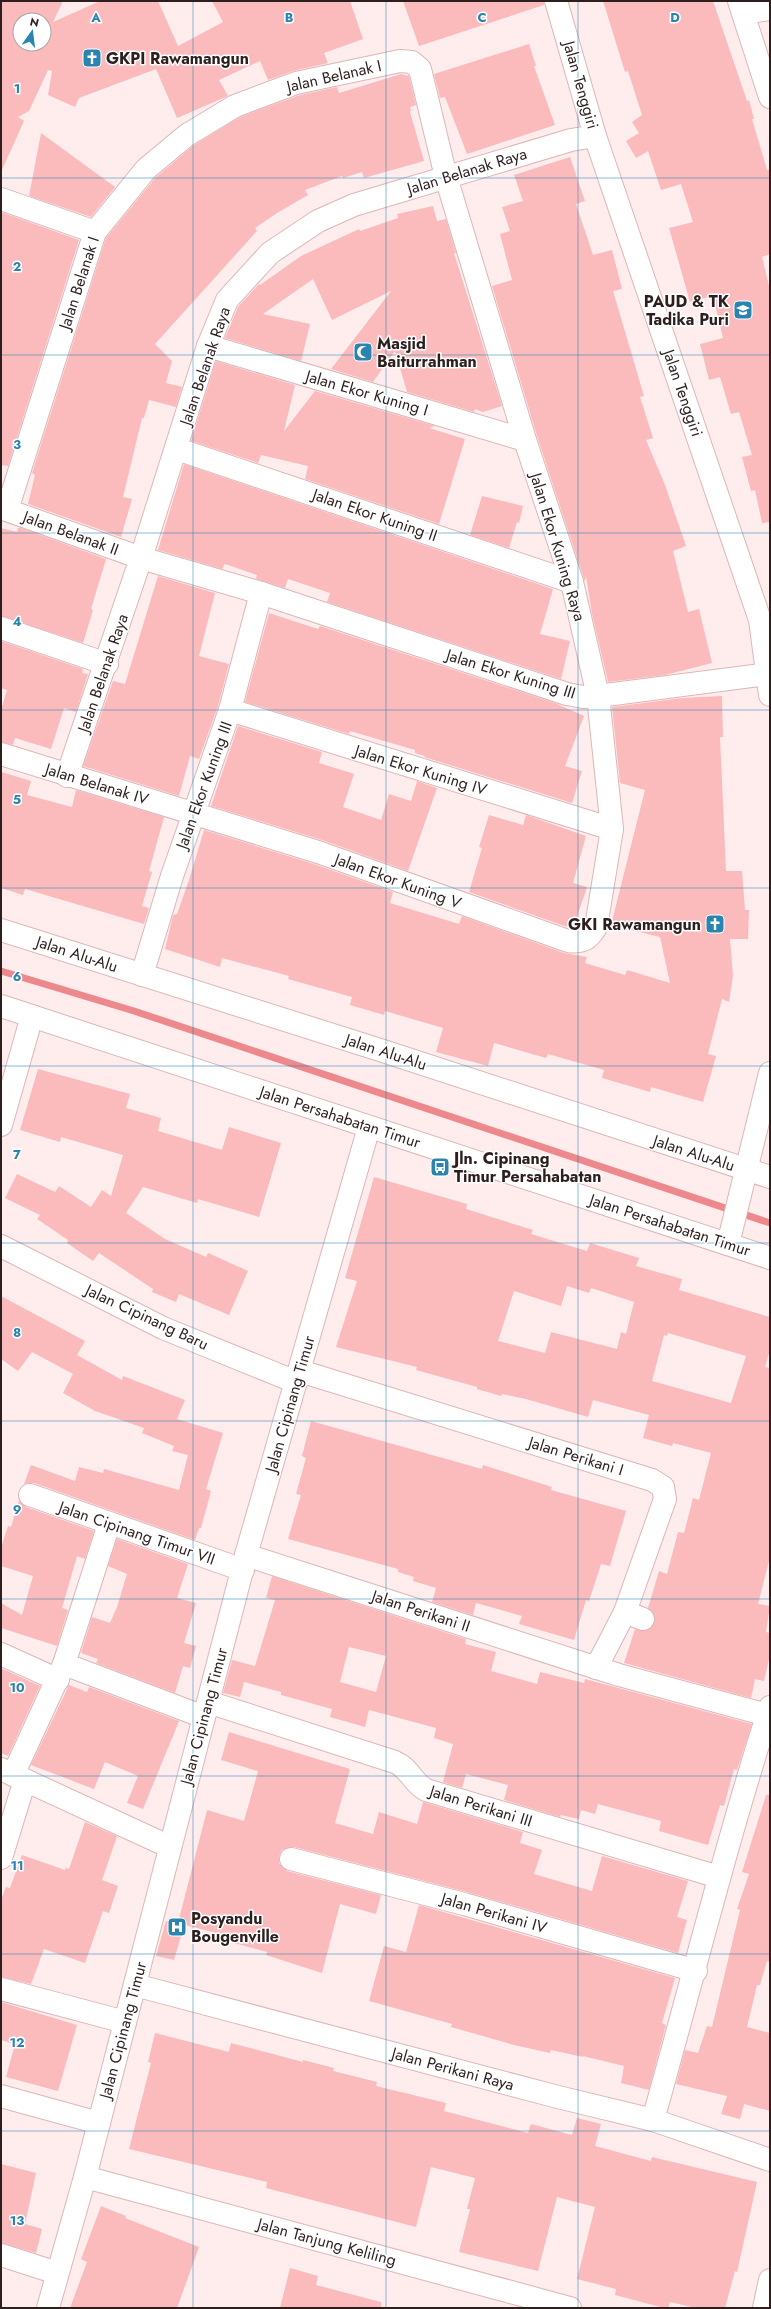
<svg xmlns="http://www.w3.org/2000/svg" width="771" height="2309" font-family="Jost,sans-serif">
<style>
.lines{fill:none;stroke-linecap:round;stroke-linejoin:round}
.stream{stroke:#ed888c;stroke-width:7}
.building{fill:#fbbbbc;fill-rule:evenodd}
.minor-casing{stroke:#dfb5b6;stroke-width:24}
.minor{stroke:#fff;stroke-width:22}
.grid{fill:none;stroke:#2a84b2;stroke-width:1;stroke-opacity:0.55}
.labels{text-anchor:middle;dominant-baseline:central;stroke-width:3;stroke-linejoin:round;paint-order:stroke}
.poi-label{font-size:16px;font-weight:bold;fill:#2e1f1f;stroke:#fff;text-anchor:start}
.street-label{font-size:16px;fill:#2e1f1f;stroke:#fff}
.grid-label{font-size:13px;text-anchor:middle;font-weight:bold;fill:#2a84b2;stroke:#fff;stroke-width:3;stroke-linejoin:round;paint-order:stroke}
</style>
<rect width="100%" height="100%" fill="#ffeded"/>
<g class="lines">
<!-- stream -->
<polyline class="stream" points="1,971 134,1011 770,1223"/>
</g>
<!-- building -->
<g class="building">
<path d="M1,1H63L53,22L100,1H158L178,46L223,22L212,1H350L363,39L324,53L328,63L293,71L268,80L260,61L219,80L228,96L177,118L156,69L79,98L75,107L48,95L52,71L48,70L29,111L18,117L24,121L1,172ZM20,20H44V44H20Z"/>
<polygon points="403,1 544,1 544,5 419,46"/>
<polygon points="603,1 713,1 747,101 749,100 754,119 752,119 767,170 770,169 770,254 762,257 770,290 770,522 762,523 755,490 751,491 742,457 752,455 739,412 731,414 720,377 709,380 700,344 723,338 713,296 690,302 669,228 693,222 681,184 661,190 648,151 636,158 626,141 639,133 632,122 642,115 628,71 625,72"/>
<polygon points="529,44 536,66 534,66 555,125 467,154 445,97 440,98 434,74"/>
<polygon points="401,74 409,76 416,105 410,107 411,111 410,112 424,161 364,178 362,172 343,178 342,176 305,190 308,195 277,213 255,228 257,231 155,344 172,361 166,383 182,387 176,407 149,400 144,418 142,418 123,497 132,499 121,537 28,504 35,475 32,473 106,238 155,178 194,145 240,117 300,95 337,87 339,93"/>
<polygon points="41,133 115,187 91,217 29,196"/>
<polygon points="570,157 585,201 576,204 593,255 612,250 622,289 613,291 644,396 640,397 653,438 646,440 665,485 686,546 673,551 688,612 699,609 712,663 665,675 608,682 592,614 586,576 585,582 537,436 492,286 512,280 500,234 510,231 502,207 523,201 514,175"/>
<polygon points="433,206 437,221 446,219 456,253 454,253 502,406 483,412 475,409 474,412 407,392 395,351 373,382 331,369 391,291 332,320 313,279 263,314 310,324 301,361 225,338 238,307 259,284 260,285 301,256 359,229 360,231 398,218 397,214"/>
<polygon points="1,212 79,240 8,466 1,465"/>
<polygon points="216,361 295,385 284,431 315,391 435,426 429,428 465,439 439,524 305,479 308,466 261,455 258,463 191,441"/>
<polygon points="184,464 553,589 540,634 570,641 561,679 327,602 330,593 288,579 285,588 256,579 257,575 225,564 222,569 158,550"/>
<polygon points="482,496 523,506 519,523 517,522 509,548 470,535"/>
<polygon points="1,528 17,532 18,528 21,528 106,559 91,609 93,610 83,643 1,616"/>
<polygon points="158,576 215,593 199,656 229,664 218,706 199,759 190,756 179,796 83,766 113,681 125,684"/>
<polygon points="269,613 318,629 320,626 555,703 584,716 565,766 582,771 572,803 424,757 425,756 415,753 415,750 350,731 349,734 245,702"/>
<polygon points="1,641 83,669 82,673 88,674 76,712 64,708 51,749 15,738 13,745 1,742 1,710 7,690 1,688"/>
<polygon points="722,696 723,737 720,737 726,871 742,871 745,910 749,910 748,939 730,939 733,976 729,1002 722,999 708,1054 716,1056 703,1102 651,1087 650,1092 602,1078 604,1070 548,1054 546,1058 494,1043 488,1066 436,1052 443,1028 385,1011 384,1015 350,1005 352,997 288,979 289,976 222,958 220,967 165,949 173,915 177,914 189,880 204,830 314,864 393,892 390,903 459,924 462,916 564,953 587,957 585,963 625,975 627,970 670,983 660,937 611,925 645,790 620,783 612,707 682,698"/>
<polygon points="238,726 322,752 319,763 354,774 343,807 381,820 389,794 411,801 417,781 437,788 408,871 322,840 211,806"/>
<polygon points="1,772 31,781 27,795 72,807 76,790 164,817 149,871 152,872 142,906 149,908 144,924 25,889 23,895 1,888"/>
<polygon points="489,815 523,825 526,815 586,836 573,883 587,887 573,929 469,892 482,848 479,847"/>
<polygon points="38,1069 130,1094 126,1108 161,1118 158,1131 222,1150 229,1127 281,1143 259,1217 198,1199 197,1203 143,1187 126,1213 165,1239 206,1257 208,1253 248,1271 229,1315 179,1294 176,1302 152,1292 153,1289 99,1253 93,1261 67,1243 68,1240 37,1219 40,1215 5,1198 17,1174 55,1192 59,1186 91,1207 102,1190 111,1196 123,1155 61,1137 60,1142 20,1130"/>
<path d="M374,1177L467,1204L466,1209L533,1230L531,1234L587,1251L590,1243L639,1258L636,1266L682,1279L679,1290L770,1317V1350L765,1367L770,1368V1557L758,1604L770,1606L766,1632L770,1633V1655L764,1681L755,1679L751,1698L624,1663L635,1629L645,1631L654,1624L655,1617L648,1608L659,1571L667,1574L678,1532L684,1533L693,1498L699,1500L711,1453L673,1443L672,1446L643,1438L649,1415L593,1400L588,1417L526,1399L502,1394L501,1396L477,1389V1387L416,1370L417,1367L336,1347L357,1281L345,1278ZM567,1286L589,1293L591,1288L634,1302L626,1334L621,1332L617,1349L551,1332L545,1353L498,1341L514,1291L561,1306ZM668,1333L746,1356L731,1403L652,1381L664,1335L667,1336Z"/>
<polygon points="1,1296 85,1341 77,1355 122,1380 123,1376 185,1400 177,1419 223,1433 206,1489 211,1491 201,1528 199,1528 195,1540 34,1483 24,1484 31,1465 75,1481 79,1467 103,1473 104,1469 179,1490 188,1455 172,1451 174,1446 142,1433 144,1428 95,1411 63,1393 73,1374 32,1352 18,1371 1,1359"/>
<polygon points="311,1421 482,1469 483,1465 552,1487 551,1490 626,1511 610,1566 601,1564 589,1601 586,1600 574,1640 519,1624 522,1616 476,1603 473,1615 432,1602 436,1588 413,1581 414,1577 398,1572 398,1569 288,1539 301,1495 296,1494 306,1458 302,1456"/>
<polygon points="19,1500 26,1507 94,1531 85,1559 77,1556 62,1608 68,1610 57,1646 1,1628 1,1603 22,1615 33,1576 1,1566 1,1548 8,1526 11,1527"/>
<polygon points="117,1539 188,1564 177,1598 196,1603 184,1643 196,1646 190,1668 183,1666 175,1693 96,1663 98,1659 81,1653 92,1617 110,1623 117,1607 127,1574 108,1566"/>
<path d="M272,1576L466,1639L465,1644L496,1652L491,1671L537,1684L540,1672L584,1683L585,1679L752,1724L737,1770L734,1769L724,1806L720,1805L708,1845L659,1831L661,1821L598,1804L595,1814L581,1810L579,1819L561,1815L560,1817L504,1800L508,1785L466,1774L462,1788L443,1782L453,1744L434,1738L436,1728L369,1710L365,1727L330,1717L332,1709L281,1695V1692L244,1682L240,1697L223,1693L232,1660L255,1666L275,1600L266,1598ZM349,1647L386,1656L376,1692L340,1682Z"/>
<polygon points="1,1668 40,1686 8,1756 1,1753"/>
<polygon points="69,1685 87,1692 89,1687 179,1721 143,1809 127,1803 138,1776 105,1762 94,1789 31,1765"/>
<polygon points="229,1732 350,1769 335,1823 373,1834 379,1812 417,1824 423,1802 523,1832 520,1843 542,1850 534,1874 592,1891 602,1856 688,1881 677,1917 687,1920 678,1953 467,1892 294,1847 282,1850 279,1856 279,1863 287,1871 381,1895 376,1914 340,1904 322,1973 266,1955 267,1952 234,1943 235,1938 178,1923 207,1810 244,1821 258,1771 221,1760"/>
<polygon points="766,1795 770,1795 770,1962 767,1961 760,1985 757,1985 747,2027 770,2033 770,2111 744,2104 740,2119 721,2114 727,2096 676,2084 685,2050 698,2053 707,2026 712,2027 740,1910 737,1909 749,1874 742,1872"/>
<polygon points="85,1822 117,1836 102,1880 118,1886 109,1913 103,1911 85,1963 44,1949 31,1984 1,1977 1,1900 6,1887 10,1888 22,1855 65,1870 66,1868 69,1869"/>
<polygon points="419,1905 675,1978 662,2023 666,2025 649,2090 621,2083 624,2066 583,2056 583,2057 551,2050 550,2053 514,2045 451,2027 452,2024 369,2001 384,1946 406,1952"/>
<polygon points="166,1921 184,1926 174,1960 156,1956"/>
<polygon points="1,2002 77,2025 58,2091 6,2077 15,2044 1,2040"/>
<polygon points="155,2033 229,2052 231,2043 303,2062 303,2060 334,2068 333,2071 377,2082 376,2086 446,2103 444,2111 528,2133 531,2124 572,2135 577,2118 601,2124 595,2146 651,2161 652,2157 757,2182 737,2272 735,2271 725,2308 696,2308 670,2302 668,2308 664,2308 615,2295 616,2289 577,2279 595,2207 557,2197 538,2271 459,2252 470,2209 467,2209 475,2178 431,2167 416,2227 266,2188 267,2182 129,2149 151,2063 148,2062"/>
<polygon points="1,2164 36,2173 25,2224 42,2229 36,2253 1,2243"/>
<polygon points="101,2206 126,2216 125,2218 199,2247 177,2308 70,2308 87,2262 81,2259"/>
<polygon points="290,2268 318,2276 316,2285 381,2302 381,2308 280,2308"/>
</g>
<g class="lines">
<!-- minor casing -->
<g class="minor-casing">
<g id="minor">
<polyline points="556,1 595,136 760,620 770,695"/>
<polyline points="739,1 770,97"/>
<polyline points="743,13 770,9"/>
<polyline points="1,199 95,232"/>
<polyline points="208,346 525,440"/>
<polyline points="177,449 572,582"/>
<polyline points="1,508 141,558 261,593 567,694 583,697 598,696 768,674"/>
<polyline points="1,628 107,664"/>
<polyline points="230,710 612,829"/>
<path d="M1,754L318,852L568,941C583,943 589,939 596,927L612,829L598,696L572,582L525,440L446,177L420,69L412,62L400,61L296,83L235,106L187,135L146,169L95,232L7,510"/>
<polyline points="67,776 141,558 208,346 227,300 270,253 318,221 354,205 571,140 595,136"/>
<polyline points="1,930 380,1050 770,1177"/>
<polyline points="142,975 172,876 230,710 261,593"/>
<polyline points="1,1006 770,1258"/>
<polyline points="1,1125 32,1016"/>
<polyline points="728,1244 770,1073"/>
<polyline points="1,1246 163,1328 296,1382"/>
<polyline points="300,1371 652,1480 663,1487 665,1499 625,1612 596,1668"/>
<polyline points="30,1495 243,1570"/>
<polyline points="246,1555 619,1675 767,1715"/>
<polyline points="625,1612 643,1619"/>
<polyline points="1,1654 58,1680"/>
<polyline points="64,1664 204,1717"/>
<path d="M208,1702L395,1762C409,1768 413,1783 426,1790L719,1877"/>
<polyline points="1,1769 170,1847"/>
<polyline points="13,1775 64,1664 109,1524"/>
<polyline points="1,1858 25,1780"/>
<polyline points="291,1859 464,1904 696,1971"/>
<polyline points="135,1985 558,2097 653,2120 770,2160"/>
<polyline points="1,1989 125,2022"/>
<polyline points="1,2096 99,2123"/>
<path d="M653,2120C692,1982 726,1843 770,1707"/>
<polyline points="85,2177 570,2308"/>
<polyline points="1,2255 57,2273"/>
<polyline points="48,2308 85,2177 246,1555 369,1127"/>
<polyline points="764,2308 770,2280"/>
</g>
</g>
<!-- minor -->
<use href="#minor" class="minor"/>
</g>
<!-- grid -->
<path class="grid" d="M193,1V2308M386,1V2308M578,1V2308M1,178H770M1,355H770M1,533H770M1,710H770M1,888H770M1,1066H770M1,1243H770M1,1421H770M1,1599H770M1,1776H770M1,1954H770M1,2131H770"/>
<!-- icons -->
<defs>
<g id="church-square" transform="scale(1)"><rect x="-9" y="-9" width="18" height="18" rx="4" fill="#2a84b2" stroke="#fff"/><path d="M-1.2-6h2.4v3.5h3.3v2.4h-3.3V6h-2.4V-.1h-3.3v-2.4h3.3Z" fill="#fff"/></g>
<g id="school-square" transform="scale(1)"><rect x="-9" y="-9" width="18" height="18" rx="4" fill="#2a84b2" stroke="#fff"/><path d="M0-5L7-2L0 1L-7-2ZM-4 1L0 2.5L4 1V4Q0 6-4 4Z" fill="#fff"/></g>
<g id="mosque-square" transform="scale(1)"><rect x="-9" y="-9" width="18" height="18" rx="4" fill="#2a84b2" stroke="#fff"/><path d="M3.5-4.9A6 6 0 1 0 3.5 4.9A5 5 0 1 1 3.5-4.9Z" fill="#fff"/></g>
<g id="bus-square" transform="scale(1)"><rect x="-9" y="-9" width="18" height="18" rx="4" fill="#2a84b2" stroke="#fff"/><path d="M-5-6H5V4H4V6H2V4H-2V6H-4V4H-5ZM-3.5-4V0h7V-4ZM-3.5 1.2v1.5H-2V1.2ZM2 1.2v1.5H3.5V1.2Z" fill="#fff"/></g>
<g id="hospital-square" transform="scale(1)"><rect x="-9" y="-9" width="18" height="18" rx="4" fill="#2a84b2" stroke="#fff"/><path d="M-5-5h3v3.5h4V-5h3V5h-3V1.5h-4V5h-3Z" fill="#fff"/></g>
</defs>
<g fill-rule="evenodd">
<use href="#church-square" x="92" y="58"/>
<use href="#school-square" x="743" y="310"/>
<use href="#mosque-square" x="363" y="352"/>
<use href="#church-square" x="715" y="924"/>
<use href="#bus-square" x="440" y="1167"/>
<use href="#hospital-square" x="177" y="1927"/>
</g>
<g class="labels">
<!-- poi labels -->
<g class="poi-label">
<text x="106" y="58">GKPI Rawamangun</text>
<text x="729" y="301" text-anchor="end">PAUD &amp; TK<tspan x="729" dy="18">Tadika Puri</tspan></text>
<text x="377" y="343">Masjid<tspan x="377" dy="18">Baiturrahman</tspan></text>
<text x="701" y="924" text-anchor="end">GKI Rawamangun</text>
<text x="454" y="1158">Jln. Cipinang<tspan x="454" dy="18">Timur Persahabatan</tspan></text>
<text x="191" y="1918">Posyandu<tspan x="191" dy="18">Bougenville</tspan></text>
</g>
<!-- street labels -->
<g class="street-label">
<text transform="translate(334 76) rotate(-13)">Jalan Belanak I</text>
<text transform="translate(581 85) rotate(74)">Jalan Tenggiri</text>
<text transform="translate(467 171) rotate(-17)">Jalan Belanak Raya</text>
<text transform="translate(79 283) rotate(-72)">Jalan Belanak I</text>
<text transform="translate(205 366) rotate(-71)">Jalan Belanak Raya</text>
<text transform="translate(367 393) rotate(16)">Jalan Ekor Kuning I</text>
<text transform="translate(683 393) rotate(71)">Jalan Tenggiri</text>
<text transform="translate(375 515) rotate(19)">Jalan Ekor Kuning II</text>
<text transform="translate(71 533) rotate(20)">Jalan Belanak II</text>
<text transform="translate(558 547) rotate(73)">Jalan Ekor Kuning Raya</text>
<text transform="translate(103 673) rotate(-71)">Jalan Belanak Raya</text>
<text transform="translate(511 674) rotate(17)">Jalan Ekor Kuning III</text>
<text transform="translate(421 770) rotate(17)">Jalan Ekor Kuning IV</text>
<text transform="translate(97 784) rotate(17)">Jalan Belanak IV</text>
<text transform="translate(204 785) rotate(-70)">Jalan Ekor Kuning III</text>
<text transform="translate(398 881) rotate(20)">Jalan Ekor Kuning V</text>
<text transform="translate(77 954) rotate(18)">Jalan Alu-Alu</text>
<text transform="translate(386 1052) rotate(18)">Jalan Alu-Alu</text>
<text transform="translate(340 1117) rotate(18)">Jalan Persahabatan Timur</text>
<text transform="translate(694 1153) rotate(18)">Jalan Alu-Alu</text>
<text transform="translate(670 1225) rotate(18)">Jalan Persahabatan Timur</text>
<text transform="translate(147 1317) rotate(25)">Jalan Cipinang Baru</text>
<text transform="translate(290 1404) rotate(-74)">Jalan Cipinang Timur</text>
<text transform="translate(576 1456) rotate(17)">Jalan Perikani I</text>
<text transform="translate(137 1533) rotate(19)">Jalan Cipinang Timur VII</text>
<text transform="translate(421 1611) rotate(18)">Jalan Perikani II</text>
<text transform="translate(204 1716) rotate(-75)">Jalan Cipinang Timur</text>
<text transform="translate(481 1806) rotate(17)">Jalan Perikani III</text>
<text transform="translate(494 1913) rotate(16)">Jalan Perikani IV</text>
<text transform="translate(123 2030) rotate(-75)">Jalan Cipinang Timur</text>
<text transform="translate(453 2069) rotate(15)">Jalan Perikani Raya</text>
<text transform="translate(327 2242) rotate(15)">Jalan Tanjung Keliling</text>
</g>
</g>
<g class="grid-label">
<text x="96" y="22">A</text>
<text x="289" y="22">B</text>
<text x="482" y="22">C</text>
<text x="675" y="22">D</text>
<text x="17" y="93">1</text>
<text x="17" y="271">2</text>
<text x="17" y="449">3</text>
<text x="17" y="626">4</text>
<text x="17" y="804">5</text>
<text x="17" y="981">6</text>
<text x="17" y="1159">7</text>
<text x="17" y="1337">8</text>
<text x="17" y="1514">9</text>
<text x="17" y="1692">10</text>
<text x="17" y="1870">11</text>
<text x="17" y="2047">12</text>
<text x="17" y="2225">13</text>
</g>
<!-- border -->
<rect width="771" height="2309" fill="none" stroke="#2e1f1f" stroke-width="4"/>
<!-- north arrow -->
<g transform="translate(32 32) rotate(14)"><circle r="19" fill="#ffffff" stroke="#aba5a5"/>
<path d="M0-3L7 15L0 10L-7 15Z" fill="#2a84b2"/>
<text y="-6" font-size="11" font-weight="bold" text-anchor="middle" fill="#2e1f1f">N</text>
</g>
</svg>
